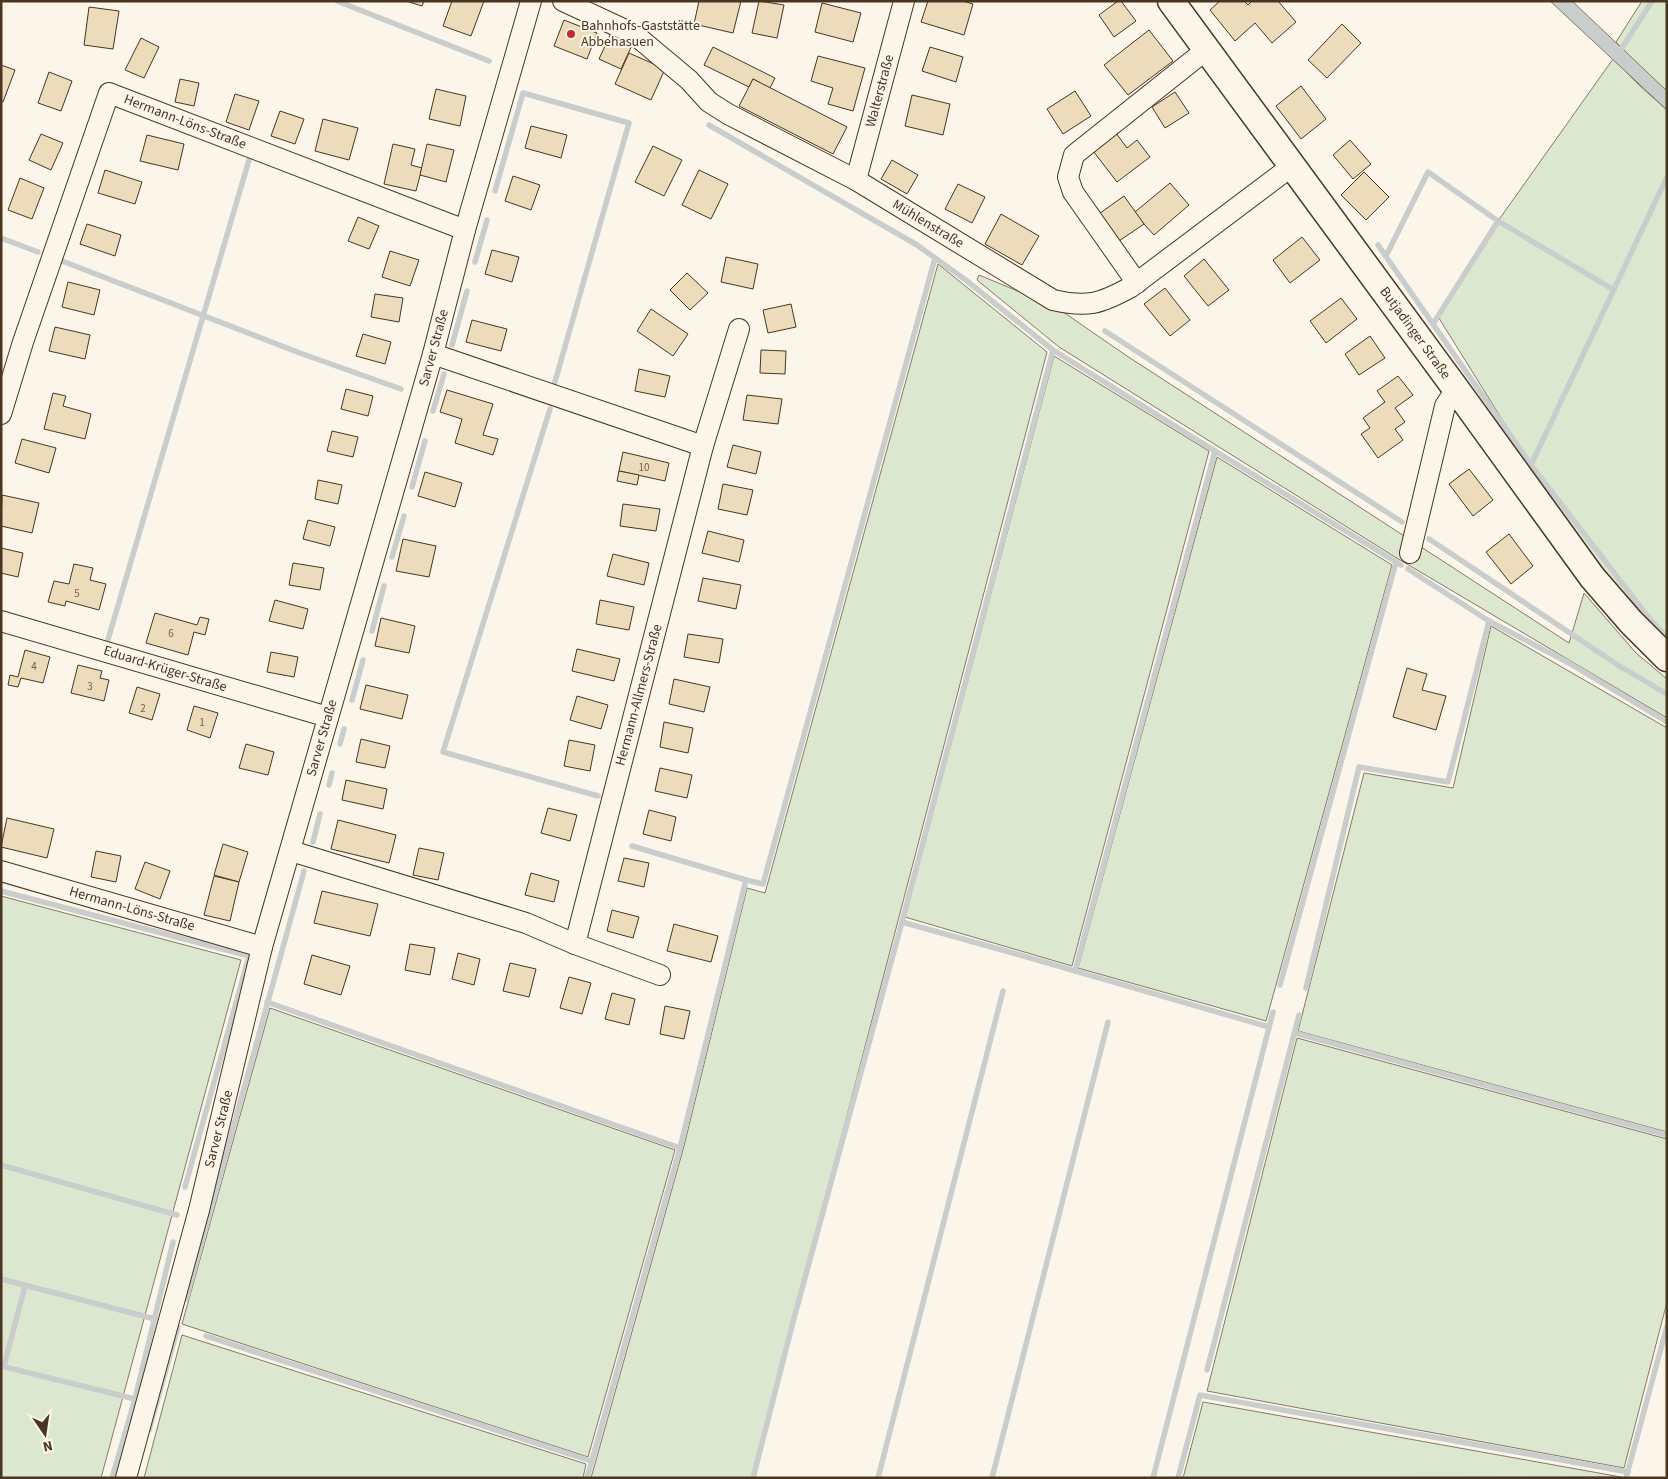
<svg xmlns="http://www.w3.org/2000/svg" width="1668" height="1479" font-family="'Source Sans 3',sans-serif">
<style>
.green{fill:#dce7d0;stroke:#887966}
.water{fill:#c9cecd;stroke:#887966}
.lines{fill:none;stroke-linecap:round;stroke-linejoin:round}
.stream{stroke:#c9cecd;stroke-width:5.5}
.building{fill:#ecdcbc;stroke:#4a3520}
.minor-casing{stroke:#4a3520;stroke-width:22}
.major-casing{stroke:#4a3520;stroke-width:29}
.minor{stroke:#fbf6e9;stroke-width:20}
.major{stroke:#fbf6e9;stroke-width:26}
.poi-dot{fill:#c62828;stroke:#fbf6e9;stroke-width:2}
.labels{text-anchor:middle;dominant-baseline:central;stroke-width:4;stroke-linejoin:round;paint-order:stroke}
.number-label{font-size:11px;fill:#725f47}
.poi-label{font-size:14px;fill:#4a3520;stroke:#fbf6e9;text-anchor:start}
.street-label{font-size:14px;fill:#4a3520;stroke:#fbf6e9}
</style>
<rect width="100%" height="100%" fill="#fbf6e9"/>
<!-- green -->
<g class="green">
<polygon points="1642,1 1667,1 1667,91 1649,76 1616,42"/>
<polygon points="1613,59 1640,86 1667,110 1667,637 1587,556 1437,315 1498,221"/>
<polygon points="938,264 1047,352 752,1478 591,1478 684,1146 747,888 765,893"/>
<polygon points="979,275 1056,307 1127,356 1569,643 1584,593 1636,653 1667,679 1667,718 1395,557 1059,347 977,280"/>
<polygon points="1054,356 1209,451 1072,966 905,917"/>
<polygon points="1217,457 1392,565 1266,1021 1078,968"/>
<polygon points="1491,626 1667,728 1667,1132 1298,1031 1364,773 1453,788"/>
<polygon points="1,896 241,960 101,1478 1,1478"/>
<polygon points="270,1008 675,1150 588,1457 182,1324"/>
<polygon points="1297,1038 1667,1139 1667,1302 1624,1468 1207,1391"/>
<polygon points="182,1335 586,1464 583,1478 144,1478"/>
<polygon points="1203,1402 1621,1477 1183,1478"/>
</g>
<!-- water -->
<polygon class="water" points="1550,1 1572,1 1667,91 1667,110"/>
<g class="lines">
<!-- stream -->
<g class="stream">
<polyline points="337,1 489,61"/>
<polyline points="1618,54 1652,1"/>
<polyline points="709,125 917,245 967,281 1053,350 1215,451 1401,565"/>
<polyline points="495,191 523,93 629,123 554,385"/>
<polyline points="1,238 38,252"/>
<polyline points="1378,245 1531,465 1652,622 1667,637"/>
<polyline points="1386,256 1428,172 1498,221 1614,290"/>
<polyline points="57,259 300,353 401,389"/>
<polyline points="475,262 487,220"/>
<polyline points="1433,324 1498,221"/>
<polyline points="1105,331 1402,522"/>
<polyline points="452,345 467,291"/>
<polyline points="550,409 443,752 598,796"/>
<polyline points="433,411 444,374"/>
<polyline points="1531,465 1667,177"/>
<polyline points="412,487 425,441"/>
<polyline points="1429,539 1621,667 1667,694"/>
<polyline points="392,557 404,516"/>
<polyline points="1408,569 1489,621 1569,663 1667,722"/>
<polyline points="372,631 384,586"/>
<polyline points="107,643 249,160"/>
<polyline points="352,700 363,660"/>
<polyline points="340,744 344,729"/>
<polyline points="329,785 332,773"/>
<polyline points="313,842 320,814"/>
<polyline points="632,846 746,880"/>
<polyline points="1,891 249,956 185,1187"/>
<polyline points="902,922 1013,953 1269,1027"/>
<polyline points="1075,971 1215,451"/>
<polyline points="1280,985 1396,562"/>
<polyline points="1306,988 1359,767 1448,782 1489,621"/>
<polyline points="267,1002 680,1148"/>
<polyline points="1295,1033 1667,1135"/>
<polyline points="1,1165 177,1215"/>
<polyline points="1,1279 155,1319"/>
<polyline points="186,1299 304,871"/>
<polyline points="206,1336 591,1461"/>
<polyline points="1,1366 135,1399"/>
<polyline points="4,1366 25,1286"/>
<polyline points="1207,1370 1299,1015"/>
<polyline points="149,1430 178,1327"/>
<polyline points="112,1478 135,1399 173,1242"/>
<polyline points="587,1478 680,1148 746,880 763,884 935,258"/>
<polyline points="753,1478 793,1322 902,922 1053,350"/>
<polyline points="878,1478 1003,991"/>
<polyline points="992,1478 1108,1022"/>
<polyline points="1153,1478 1273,1012"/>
<polyline points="1178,1478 1200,1395 1628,1472"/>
<polyline points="1626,1478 1667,1326"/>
</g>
</g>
<!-- building -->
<g class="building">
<polygon points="406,1 424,1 422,6"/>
<polygon points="452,1 484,1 471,36 443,26"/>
<polygon points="699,1 741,1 733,33 694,24"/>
<polygon points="759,1 784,5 777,38 752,33"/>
<polygon points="928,1 963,1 973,4 964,35 921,22"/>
<polygon points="1118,1 1121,1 1136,21 1114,37 1099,15"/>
<polygon points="1220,1 1244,1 1248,5 1252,1 1278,1 1296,22 1272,43 1255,23 1235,41 1210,10"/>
<polygon points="822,3 861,13 853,42 815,32"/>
<polygon points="89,7 119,11 113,49 84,45"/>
<polygon points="564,20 597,33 587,59 554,46"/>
<polygon points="1342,24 1361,43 1327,78 1308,60"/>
<polygon points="1149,30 1173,61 1128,95 1104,65"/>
<polygon points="611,33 633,43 621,69 599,59"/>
<polygon points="141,38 159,47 144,78 125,70"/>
<polygon points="713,47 775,78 770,88 753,79 749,87 704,65"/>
<polygon points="930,47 963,57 956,82 922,71"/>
<polygon points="629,53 665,69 651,100 615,84"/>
<polygon points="818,56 865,68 853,111 828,104 833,88 811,81"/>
<polygon points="1,65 15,70 3,102 1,101"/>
<polygon points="49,72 72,81 61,111 38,103"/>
<polygon points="180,79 199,83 194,106 175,102"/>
<polygon points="753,79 847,127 833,154 739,106"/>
<polygon points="1301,86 1326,119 1301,139 1276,106"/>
<polygon points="436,89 466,96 460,126 429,119"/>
<polygon points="1075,91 1091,116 1063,134 1047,109"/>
<polygon points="1175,92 1189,113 1165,128 1152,107"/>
<polygon points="235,94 259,101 249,130 226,122"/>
<polygon points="912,95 950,104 943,135 905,126"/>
<polygon points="280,111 304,119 295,144 271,136"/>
<polygon points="323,119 358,128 349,160 315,151"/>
<polygon points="531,126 567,135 561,158 525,148"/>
<polygon points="1113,129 1127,148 1137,140 1150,157 1117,182 1090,147"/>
<polygon points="41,134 63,143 51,170 29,160"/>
<polygon points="147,135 184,144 178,170 140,161"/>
<polygon points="1350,140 1371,164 1353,179 1333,155"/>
<polygon points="393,144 415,149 411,165 422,168 416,191 384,184"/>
<polygon points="427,144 454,150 446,182 420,175"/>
<polygon points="653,146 682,160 664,196 635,182"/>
<polygon points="892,160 918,175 907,194 881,179"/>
<polygon points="105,170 142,182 135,204 98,193"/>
<polygon points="699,170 728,184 711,219 682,205"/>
<polygon points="1364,172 1389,197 1366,220 1341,195"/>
<polygon points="513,176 540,185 531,210 505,201"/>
<polygon points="20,178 44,188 32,219 8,210"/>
<polygon points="1170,183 1189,205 1154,235 1144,224 1135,212"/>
<polygon points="958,184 985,197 972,223 945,209"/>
<polygon points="1124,196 1144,224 1116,243 1096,216"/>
<polygon points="1001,214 1039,236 1022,265 985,244"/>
<polygon points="358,217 379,226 369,249 348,241"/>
<polygon points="87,224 121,235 115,256 80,244"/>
<polygon points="1302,237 1320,260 1290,283 1273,260"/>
<polygon points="492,250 519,257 512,282 485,274"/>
<polygon points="390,251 419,260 410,286 382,277"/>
<polygon points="726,257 758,264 753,289 721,282"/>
<polygon points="1204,259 1229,290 1208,306 1184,276"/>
<polygon points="687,273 708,293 690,310 670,290"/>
<polygon points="68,282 100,290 94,315 62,307"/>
<polygon points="1165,288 1190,320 1170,336 1144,304"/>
<polygon points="375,294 403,298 399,322 371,317"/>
<polygon points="1341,298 1357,319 1326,343 1310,321"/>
<polygon points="791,304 796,327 768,333 763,310"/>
<polygon points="651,309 688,334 673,356 637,331"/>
<polygon points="472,320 507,329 501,351 466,342"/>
<polygon points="55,327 90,335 85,359 49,351"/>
<polygon points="363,334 391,342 385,364 356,356"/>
<polygon points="1370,336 1385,358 1359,375 1345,354"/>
<polygon points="761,350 786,351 785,374 760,373"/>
<polygon points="639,369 670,376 665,397 635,391"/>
<polygon points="1398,376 1413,395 1395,408 1405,422 1395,429 1403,440 1378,458 1361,434 1370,428 1363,418 1385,402 1377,391"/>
<polygon points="346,389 373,396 368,416 341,409"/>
<polygon points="447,390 493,404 483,435 498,439 493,455 455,443 462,419 440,412"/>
<polygon points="53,393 66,396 63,406 91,414 85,439 44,429"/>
<polygon points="747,395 782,399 778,424 743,420"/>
<polygon points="332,431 358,437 353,457 327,451"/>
<polygon points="22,439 56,448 49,473 15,463"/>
<polygon points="733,445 761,452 756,474 727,467"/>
<polygon points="623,452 669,463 665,481 619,471"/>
<polygon points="1469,469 1493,500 1473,516 1449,484"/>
<polygon points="619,471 639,475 637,485 617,481"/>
<polygon points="425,472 462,483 455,507 418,496"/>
<polygon points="318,480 342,485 338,504 315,499"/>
<polygon points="723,484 753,490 747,515 718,509"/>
<polygon points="2,495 39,503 32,533 1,526"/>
<polygon points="623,504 660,509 656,531 620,526"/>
<polygon points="308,520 335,527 330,546 303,539"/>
<polygon points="708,531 744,540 739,562 702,553"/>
<polygon points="1509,534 1533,566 1511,584 1486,552"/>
<polygon points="403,539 436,546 429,577 396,571"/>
<polygon points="1,548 23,553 18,577 1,573"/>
<polygon points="613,554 649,563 644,585 607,576"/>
<polygon points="293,563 324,568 320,590 289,585"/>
<polygon points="74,564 93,568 90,580 106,584 99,610 66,601 65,606 48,602 54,581 69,584"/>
<polygon points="703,578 741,585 736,609 698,601"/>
<polygon points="275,600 308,609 303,629 269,621"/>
<polygon points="600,600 634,607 629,630 596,624"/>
<polygon points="155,613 197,625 200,617 209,619 205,635 194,632 188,655 146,643"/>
<polygon points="381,618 415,626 409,653 375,646"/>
<polygon points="688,634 723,639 719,663 684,657"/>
<polygon points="577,649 620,659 614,681 572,671"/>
<polygon points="25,650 50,657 43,683 21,678 18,687 8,685 10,675 18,677"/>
<polygon points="271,652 298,657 294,677 267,672"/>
<polygon points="78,665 102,671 100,678 109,680 104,701 71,693"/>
<polygon points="1407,668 1427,674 1422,690 1446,696 1436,730 1393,717"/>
<polygon points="674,679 710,687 704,712 669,704"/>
<polygon points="366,685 408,695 402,719 360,709"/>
<polygon points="137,687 160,694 152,720 129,713"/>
<polygon points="577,696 608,705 601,729 570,720"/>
<polygon points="194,706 218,713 210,738 187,730"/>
<polygon points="664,722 693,728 688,753 660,747"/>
<polygon points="361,739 390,746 385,768 356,762"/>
<polygon points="569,740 595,745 590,771 564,766"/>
<polygon points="246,744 274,752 268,775 239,768"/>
<polygon points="660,768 692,775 687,798 655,791"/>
<polygon points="346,780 387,789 383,809 342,800"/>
<polygon points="548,808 577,815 570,841 541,833"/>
<polygon points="649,810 676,817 671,841 643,834"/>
<polygon points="7,818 54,829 47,858 1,847"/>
<polygon points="338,820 396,835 389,863 331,849"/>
<polygon points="223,844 248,852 239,882 214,875"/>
<polygon points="419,848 444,853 438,880 413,875"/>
<polygon points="96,851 121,856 116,882 91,877"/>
<polygon points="624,858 649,863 644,887 618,881"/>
<polygon points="145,862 170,871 160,899 135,889"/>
<polygon points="531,873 559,881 554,902 525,895"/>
<polygon points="214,876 239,882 230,921 204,915"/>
<polygon points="322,891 378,904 370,936 314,923"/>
<polygon points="612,910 639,917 633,938 607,931"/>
<polygon points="674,924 718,936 711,962 667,951"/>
<polygon points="410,944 435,948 430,975 405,970"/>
<polygon points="458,953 480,959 474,985 452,979"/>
<polygon points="312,955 350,966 341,995 304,984"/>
<polygon points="510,963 536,969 529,997 503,991"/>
<polygon points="569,977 591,983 582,1014 560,1008"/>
<polygon points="612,993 635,999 629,1025 605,1019"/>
<polygon points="665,1006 690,1011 684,1039 660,1034"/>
</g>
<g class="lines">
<!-- minor casing -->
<g class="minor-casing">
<g id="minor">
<path d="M563,1L634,34L689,80L709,102L728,114L856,180L1053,300C1087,308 1100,304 1131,287L1292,166"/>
<polyline points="856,180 904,1"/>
<polyline points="1137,283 1073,192 1068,177 1074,155 1206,50"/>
<polyline points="433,354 703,446"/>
<polyline points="1,414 23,342 109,93 465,230"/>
<polyline points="1410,553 1445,406 1456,389"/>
<polyline points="1,621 328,717"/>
<polyline points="291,851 526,923 575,944 660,975"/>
<polyline points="1,871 262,947"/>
<polyline points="575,944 703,446 739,329"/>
<polyline points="126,1478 199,1210 262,947 433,354 465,230 531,1"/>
</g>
</g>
<!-- major casing -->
<g class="major-casing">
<polyline id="major" points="1171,1 1456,389 1592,577 1631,622 1667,658"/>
</g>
<!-- minor -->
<use href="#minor" class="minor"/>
<!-- major -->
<use href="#major" class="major"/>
</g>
<!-- markers -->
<circle class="poi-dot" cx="571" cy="34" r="5"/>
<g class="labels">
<!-- number labels -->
<g class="number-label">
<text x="644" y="467">10</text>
<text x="77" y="593">5</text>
<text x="171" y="633">6</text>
<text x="34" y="666">4</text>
<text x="90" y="686">3</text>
<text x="143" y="708">2</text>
<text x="202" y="722">1</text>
</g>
<!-- poi labels -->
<g class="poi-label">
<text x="581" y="26">Bahnhofs-Gaststätte<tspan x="581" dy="16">Abbehasuen</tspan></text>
</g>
<!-- street labels -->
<g class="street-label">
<text transform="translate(880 91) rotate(-75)">Walterstraße</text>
<text transform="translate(185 122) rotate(21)">Hermann-Löns-Straße</text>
<text transform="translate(928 224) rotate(31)">Mühlenstraße</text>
<text transform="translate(1415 333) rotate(54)">Butjadinger Straße</text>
<text transform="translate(434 348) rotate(-75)">Sarver Straße</text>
<text transform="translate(165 669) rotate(17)">Eduard-Krüger-Straße</text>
<text transform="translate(639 695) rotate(-75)">Hermann-Allmers-Straße</text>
<text transform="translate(322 738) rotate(-74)">Sarver Straße</text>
<text transform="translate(132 909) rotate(16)">Hermann-Löns-Straße</text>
<text transform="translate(219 1129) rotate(-76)">Sarver Straße</text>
</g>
</g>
<!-- border -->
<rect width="1668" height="1479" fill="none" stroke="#4a3520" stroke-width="5"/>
<!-- north arrow -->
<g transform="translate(45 1434) rotate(167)" stroke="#fbf6e9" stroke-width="4" paint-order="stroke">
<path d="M0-4L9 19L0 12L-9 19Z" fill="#4a3520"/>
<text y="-8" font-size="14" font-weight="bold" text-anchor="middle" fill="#4a3520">N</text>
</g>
</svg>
